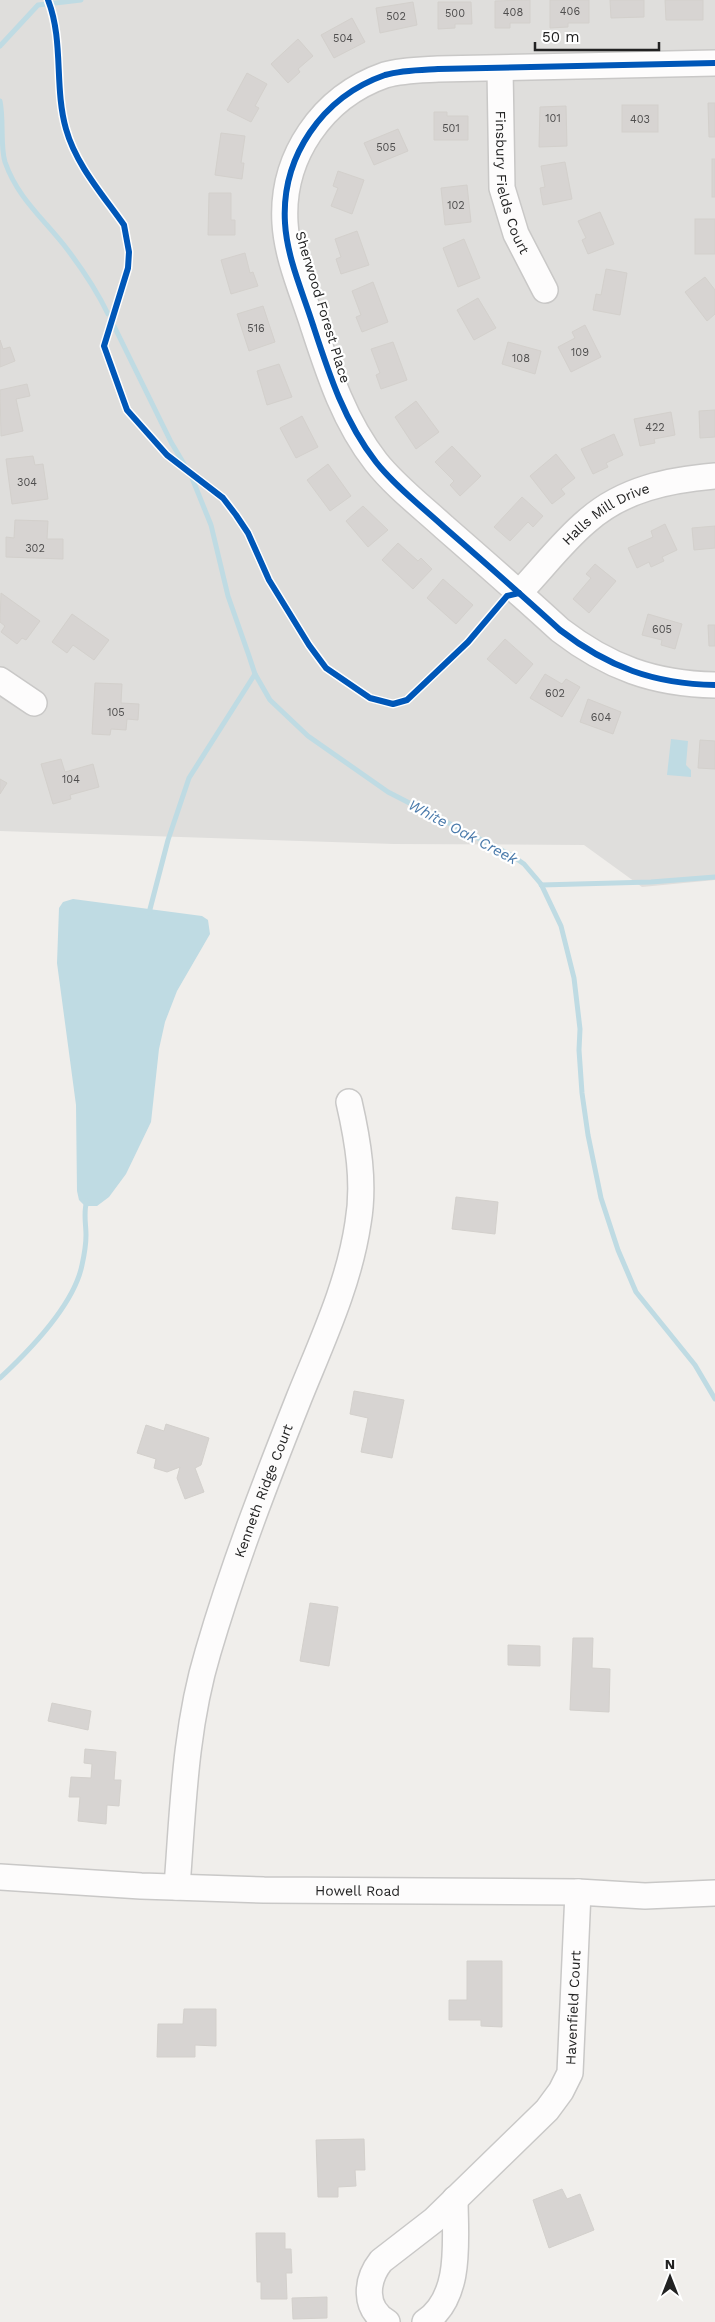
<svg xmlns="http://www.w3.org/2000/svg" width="715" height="2322" font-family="'Work Sans',sans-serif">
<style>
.residential{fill:#dfdedc}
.water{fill:#bfdbe3}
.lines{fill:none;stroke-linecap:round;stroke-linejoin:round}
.stream{stroke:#bfdbe3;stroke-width:5}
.building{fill:#d7d4d2;stroke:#d3d0cc}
.minor-casing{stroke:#c9c8c7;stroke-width:28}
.minor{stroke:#fdfcfc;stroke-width:25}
.cycleway-casing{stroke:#fff;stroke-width:9}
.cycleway{stroke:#0057b8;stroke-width:6}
.labels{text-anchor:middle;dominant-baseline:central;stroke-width:4.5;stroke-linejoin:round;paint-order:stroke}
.number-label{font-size:11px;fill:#4f4e4e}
.street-label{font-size:14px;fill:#222;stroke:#fff}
.water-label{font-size:15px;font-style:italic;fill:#4a7aab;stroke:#fff}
</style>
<rect width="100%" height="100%" fill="#f0eeeb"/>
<!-- residential -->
<polygon class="residential" points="0,0 715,0 715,880 642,887 584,845 394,844 0,831"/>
<!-- water -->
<g class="water">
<polygon points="671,739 688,741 686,765 691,770 691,777 667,775"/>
<polygon points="73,899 202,916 208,920 210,934 177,991 165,1022 159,1049 151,1122 126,1174 109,1197 97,1206 85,1206 79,1200 77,1191 76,1105 57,963 59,908 63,902"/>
</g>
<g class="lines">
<!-- stream -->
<g class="stream">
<polyline points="0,46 38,5 81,0"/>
<path d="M0,101C4,120 0,146 5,162C18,199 44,219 67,249C83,270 97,291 108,314"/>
<polyline points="113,324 171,442 187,469"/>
<polyline points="192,478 211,525 228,596 248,653 255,674 270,700 308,736 388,792 511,855 524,864 541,884 561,926 574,978 580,1029 579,1050 582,1093 588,1135 601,1198 618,1250 636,1292 695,1365 715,1399"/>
<polyline points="541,885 651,882 715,877"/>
<polyline points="149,913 168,840 189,778 255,674"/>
<path d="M0,1378C30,1350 74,1305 82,1265C84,1256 86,1244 86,1235C86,1224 83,1211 87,1201"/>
</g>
</g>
<!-- building -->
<g class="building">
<polygon points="530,0 530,23 510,23 510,28 495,28 495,1"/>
<polygon points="550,0 589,0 589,23 568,23 568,27 550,28"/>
<polygon points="610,0 644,0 644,17 611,18"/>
<polygon points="665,0 703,0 703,20 666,20"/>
<polygon points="413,2 417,25 380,33 376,8"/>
<polygon points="438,2 471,2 472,24 455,24 455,28 438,29"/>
<polygon points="352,18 365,42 334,58 321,35"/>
<polygon points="298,39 313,56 298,69 300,72 288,83 271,64"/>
<polygon points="247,73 267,84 255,106 259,108 251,122 227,110"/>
<polygon points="708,103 715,103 715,137 709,137"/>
<rect x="622" y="105" width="36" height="27"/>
<polygon points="566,106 567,146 539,147 540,107"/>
<polygon points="434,112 447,112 447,116 468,116 468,140 434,140"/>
<polygon points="398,129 408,151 374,165 364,143"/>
<polygon points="221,133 245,136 241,163 244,163 242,179 215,175"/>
<rect x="712" y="159" width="3" height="38"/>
<polygon points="565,162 572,199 543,205 540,188 545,187 541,166"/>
<polygon points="338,171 364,180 352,214 331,206 338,188 333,186"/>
<polygon points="467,185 471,222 445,225 441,188"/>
<polygon points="209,193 231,193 231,220 235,220 235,235 208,235"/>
<polygon points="600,212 614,244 588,254 582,240 586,238 578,221"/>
<rect x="695" y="219" width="20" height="35"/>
<polygon points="357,231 369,265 341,274 336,259 341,257 335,239"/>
<polygon points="464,239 480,278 458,287 443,248"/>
<polygon points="245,253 250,273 253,272 258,286 231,294 221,260"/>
<polygon points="606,269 627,273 620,315 593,310 596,294 601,295"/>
<polygon points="705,277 715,290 715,314 707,321 685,292"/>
<polygon points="373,282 388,322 362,332 356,317 361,315 352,291"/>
<polygon points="478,298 496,328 474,340 457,310"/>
<polygon points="263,306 275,342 249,351 237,314"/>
<polygon points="585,325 601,357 571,372 558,347 575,338 572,332"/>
<polygon points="0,340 3,349 10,347 15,361 0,367"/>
<polygon points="393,342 407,380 381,389 376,375 380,373 371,349"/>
<polygon points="508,342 541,351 535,374 502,364"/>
<polygon points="279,364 292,397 267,405 257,371"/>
<polygon points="27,384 30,396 16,399 23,431 1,436 0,390"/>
<polygon points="416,401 439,432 416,449 395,417"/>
<polygon points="715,410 715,437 700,438 699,411"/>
<polygon points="671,412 675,435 654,439 655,443 640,446 634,419"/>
<polygon points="302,416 318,447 296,458 280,428"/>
<polygon points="614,434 623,455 606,463 608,467 593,474 581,449"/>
<polygon points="452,446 481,476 460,496 450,485 454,481 435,462"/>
<polygon points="556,454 575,478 561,489 565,494 552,504 530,476"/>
<polygon points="33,456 35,465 43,464 48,499 12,504 6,459"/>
<polygon points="328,464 351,496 330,511 307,480"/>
<polygon points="522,497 543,516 533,527 528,522 510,541 494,527"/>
<polygon points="363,506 388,530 368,547 346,521"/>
<polygon points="15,520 48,521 47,539 63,539 63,559 6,557 6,537 14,538"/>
<polygon points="665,524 677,550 662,557 664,561 651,567 649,562 637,568 628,548 653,537 651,531"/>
<polygon points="715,526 715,548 694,550 692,528"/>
<polygon points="398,543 418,561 421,558 432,569 413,589 382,560"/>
<polygon points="595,564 616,581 589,613 573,599 591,578 586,574"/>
<polygon points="443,579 473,605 456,624 427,598"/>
<polygon points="1,593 40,621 26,640 22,638 17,644 1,632 5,626 0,622"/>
<polygon points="72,614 109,640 94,660 73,645 67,653 52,642"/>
<polygon points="648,614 682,624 675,649 661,645 662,640 642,635"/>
<polygon points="708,625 715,625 715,646 709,646"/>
<polygon points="505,639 533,664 516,684 487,659"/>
<polygon points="545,674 562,684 566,679 580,687 562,717 530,698"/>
<polygon points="95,683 122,684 121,703 139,704 138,720 127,719 126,730 111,729 110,735 92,734"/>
<polygon points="588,699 621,712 613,734 580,722"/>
<polygon points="700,740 715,741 715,769 698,768"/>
<polygon points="61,759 65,772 93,764 99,787 70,795 71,799 53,804 41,764"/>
<polygon points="0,779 7,783 0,794"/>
<polygon points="456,1197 498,1202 495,1234 452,1229"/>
<polygon points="354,1391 404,1400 392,1458 361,1452 368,1418 350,1414"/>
<polygon points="166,1424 209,1438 201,1465 195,1468 204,1492 185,1499 177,1478 180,1467 167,1472 154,1468 156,1459 137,1453 146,1425 164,1431"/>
<polygon points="310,1603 338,1607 329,1666 300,1661"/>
<polygon points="573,1638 593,1638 592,1668 610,1669 609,1712 570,1710"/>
<polygon points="508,1645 540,1646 540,1666 508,1665"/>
<polygon points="52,1703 91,1711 88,1730 48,1721"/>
<polygon points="85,1749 116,1752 114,1780 121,1780 119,1806 107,1805 106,1824 78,1821 80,1797 69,1797 71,1777 91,1778 92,1764 84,1763"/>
<polygon points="467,1961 502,1961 502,2027 481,2026 481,2020 449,2020 449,2000 467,2000"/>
<polygon points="184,2009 216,2009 216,2046 195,2045 195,2057 157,2057 158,2024 183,2024"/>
<polygon points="364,2139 365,2170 355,2170 356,2186 338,2187 338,2197 318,2197 316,2140"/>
<polygon points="562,2189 567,2199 580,2194 594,2230 549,2248 533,2200"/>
<polygon points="256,2233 285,2233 285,2249 291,2249 292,2273 286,2273 287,2299 261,2299 261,2282 257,2282"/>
<polygon points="327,2297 327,2318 293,2319 292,2298"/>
</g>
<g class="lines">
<!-- minor casing -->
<g class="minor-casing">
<g id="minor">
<path d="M715,63L438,69C420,70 402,70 385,75C322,97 281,157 285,223C287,258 303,293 313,325C329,374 344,421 376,462C395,486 421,506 444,527C483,561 522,595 560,630C608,667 654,684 715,685"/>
<path id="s1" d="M500,69L502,188L516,234L545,290"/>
<path id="s2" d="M519,593C542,569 562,542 587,521C623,489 669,480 715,476"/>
<polyline points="0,680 34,703"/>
<path id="s3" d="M0,1877L141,1886L264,1890L578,1892L645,1896L715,1893"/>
<path id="s4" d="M177,1887C183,1808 185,1728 208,1652C233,1566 266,1481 299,1398C322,1341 349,1284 358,1223C365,1183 358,1141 349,1102"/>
<path id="s5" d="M387,2322C363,2308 366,2280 381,2261L434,2220L547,2110L561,2091L570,2073L578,1892"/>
<path d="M425,2322C463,2297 455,2238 455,2199"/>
</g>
</g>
<!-- minor -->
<use href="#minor" class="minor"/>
<!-- cycleway casing -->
<g class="cycleway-casing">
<g id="cycleway">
<path d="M48,0C64,41 54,87 66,129C76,165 103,195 124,225L129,252L128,268L104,346L127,410L167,455L223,498L236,515L248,533L269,580L309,645L326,668L370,698L393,704L407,700L468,642L507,596L519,593"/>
<path d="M715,63L438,69C420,70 402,70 385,75C322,97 281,157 285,223C287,258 303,293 313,325C329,374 344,421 376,462C395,486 421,506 444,527C483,561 522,595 560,630C608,667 654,684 715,685"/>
</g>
</g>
<!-- cycleway -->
<use href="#cycleway" class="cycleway"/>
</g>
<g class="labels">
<!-- number labels -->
<g class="number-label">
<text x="570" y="11">406</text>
<text x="513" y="12">408</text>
<text x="455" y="13">500</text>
<text x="396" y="16">502</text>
<text x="343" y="38">504</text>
<text x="553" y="118">101</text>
<text x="640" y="119">403</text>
<text x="451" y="128">501</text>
<text x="386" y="147">505</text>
<text x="456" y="205">102</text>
<text x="256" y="328">516</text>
<text x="580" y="352">109</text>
<text x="521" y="358">108</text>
<text x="655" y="427">422</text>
<text x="27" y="482">304</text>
<text x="35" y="548">302</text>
<text x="662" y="629">605</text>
<text x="555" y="693">602</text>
<text x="116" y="712">105</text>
<text x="601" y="717">604</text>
<text x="71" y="779">104</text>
</g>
<!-- street labels -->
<g class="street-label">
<text stroke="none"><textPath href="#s1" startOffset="115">Finsbury Fields Court</textPath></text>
<text transform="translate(323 307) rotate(73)">Sherwood Forest Place</text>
<text stroke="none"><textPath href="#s2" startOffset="119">Halls Mill Drive</textPath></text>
<text stroke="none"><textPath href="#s4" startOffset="408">Kenneth Ridge Court</textPath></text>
<text stroke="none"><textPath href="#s3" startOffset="358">Howell Road</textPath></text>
<text stroke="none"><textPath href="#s5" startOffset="404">Havenfield Court</textPath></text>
</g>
<!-- water labels -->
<g class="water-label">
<text transform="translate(463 832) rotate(28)">White Oak Creek</text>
</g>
</g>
<!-- north arrow -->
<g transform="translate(670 2277)" stroke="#ffffff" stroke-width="4" paint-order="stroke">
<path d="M0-4L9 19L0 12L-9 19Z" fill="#222222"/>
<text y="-8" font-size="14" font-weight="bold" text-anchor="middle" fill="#222222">N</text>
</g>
<!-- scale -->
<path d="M535 42v8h124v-8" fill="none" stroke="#222222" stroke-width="2.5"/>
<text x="542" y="42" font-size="15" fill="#222222" stroke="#ffffff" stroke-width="4" paint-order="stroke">50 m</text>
</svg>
